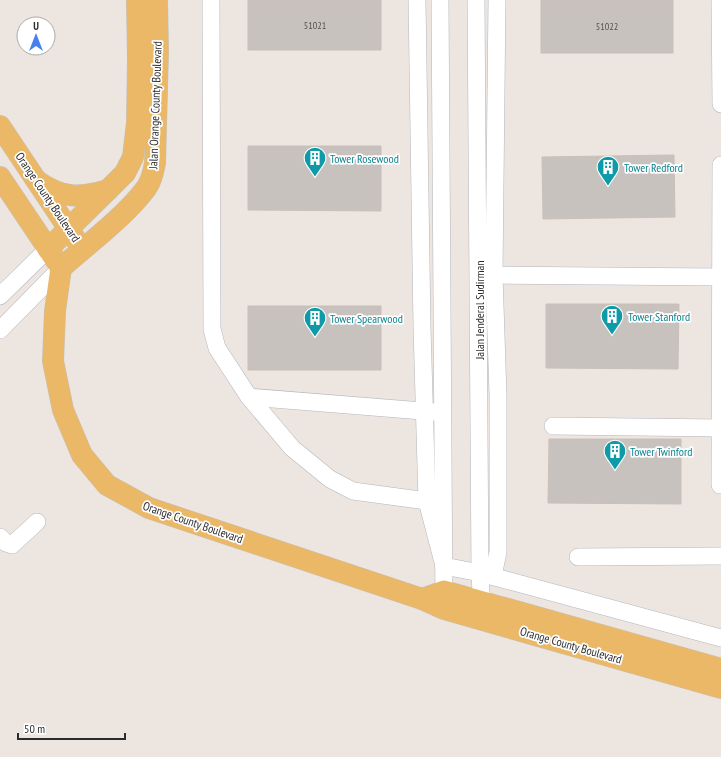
<svg xmlns="http://www.w3.org/2000/svg" width="721" height="757" font-family="'PT Sans Narrow',sans-serif">
<style>
.building{fill:#c8c2be;stroke:#c8c0b8}
.lines{fill:none;stroke-linecap:round;stroke-linejoin:round}
.minor-casing{stroke:#b2b6be;stroke-width:18}
.major-casing{stroke:#c4c4c4;stroke-width:22}
.minor{stroke:#fff;stroke-width:17}
.major{stroke:#eab866;stroke-width:21}
.labels{text-anchor:middle;dominant-baseline:central;stroke-width:3.5;stroke-linejoin:round;paint-order:stroke}
.number-label{font-size:10px;fill:#535250}
.street-label{font-size:12px;fill:#2c2c2c;stroke:#fff}
.culture-label{font-size:12px;fill:#0d838f;stroke:#fff;text-anchor:start}
</style>
<rect width="100%" height="100%" fill="#ede5df"/>
<!-- building -->
<g class="building">
<rect x="248" y="0" width="133" height="50"/>
<rect x="541" y="0" width="132" height="53"/>
<polygon points="248,146 381,146 381,211 248,210"/>
<polygon points="674,155 675,217 543,219 542,157"/>
<polygon points="546,304 679,304 678,369 546,368"/>
<rect x="248" y="306" width="133" height="64"/>
<polygon points="549,439 681,439 681,504 548,503"/>
</g>
<g class="lines">
<!-- minor casing -->
<g class="minor-casing">
<g id="minor">
<polyline points="211,0 212,329 217,348 249,397 292,448 330,479 353,491 427,501"/>
<polyline points="417,0 422,327 427,501 444,566 480,573 721,638"/>
<polyline points="440,0 444,605"/>
<polyline points="476,0 480,573 482,614"/>
<polyline points="720,0 721,104"/>
<polyline points="483,275 721,277"/>
<polyline points="0,296 48,249"/>
<polyline points="0,330 61,268"/>
<polyline points="249,397 435,412"/>
<polyline points="553,426 721,428"/>
<polyline points="720,485 721,165"/>
<polyline points="0,537 6,543 12,545 37,522"/>
<polyline points="578,557 721,556"/>
<polyline points="493,576 498,552 498,395 494,275 497,0"/>
</g>
</g>
<!-- major casing -->
<g class="major-casing">
<g id="major">
<polyline points="0,126 76,240"/>
<polyline points="0,177 61,268 55,311 53,361 63,410 82,455 107,485 149,508 422,599 444,609 721,688"/>
<path d="M37,181C63,199 79,198 108,190"/>
<polyline points="48,249 125,173 133,157 137,123 138,59 137,0"/>
<path d="M61,268C87,245 124,217 144,191C151,183 153,173 155,163L158,51L157,0"/>
<polyline points="422,599 444,591 721,669"/>
</g>
</g>
<!-- minor -->
<use href="#minor" class="minor"/>
<!-- major -->
<use href="#major" class="major"/>
</g>
<!-- icons -->
<defs>
<g id="building-pin" transform="scale(1.15)"><path d="M0 17L-7.5 6A9.5 9.5 0 1 1 7.5 6Z" fill="#0f9aa8" stroke="#fff"/><path d="M-4-6H4V6H1V3H-1V6H-4ZM-2.5-4.3h1.7v1.8h-1.7ZM.8-4.3h1.7v1.8H.8ZM-2.5-1h1.7V.8h-1.7ZM.8-1h1.7V.8H.8Z" fill="#fff"/></g>
</defs>
<g fill-rule="evenodd">
<use href="#building-pin" x="315" y="158"/>
<use href="#building-pin" x="608" y="167"/>
<use href="#building-pin" x="612" y="316"/>
<use href="#building-pin" x="315" y="318"/>
<use href="#building-pin" x="615" y="451"/>
</g>
<g class="labels">
<!-- number labels -->
<g class="number-label">
<text x="315" y="25">51021</text>
<text x="607" y="26">51022</text>
</g>
<!-- street labels -->
<g class="street-label">
<text transform="translate(155 105) rotate(-88)">Jalan Orange County Boulevard</text>
<text transform="translate(48 197) rotate(56)">Orange County Boulevard</text>
<text transform="translate(479 310) rotate(-90)">Jalan Jenderal Sudirman</text>
<text transform="translate(193 522) rotate(19)">Orange County Boulevard</text>
<text transform="translate(571 645) rotate(16)">Orange County Boulevard</text>
</g>
<!-- culture labels -->
<g class="culture-label">
<text x="330" y="158">Tower Rosewood</text>
<text x="624" y="167">Tower Redford</text>
<text x="628" y="316">Tower Stanford</text>
<text x="330" y="318">Tower Spearwood</text>
<text x="630" y="451">Tower Twinford</text>
</g>
</g>
<!-- north arrow -->
<g transform="translate(36 36)"><circle r="19" fill="#ffffff" stroke="#ababab"/>
<path d="M0-3L7 15L0 10L-7 15Z" fill="#4780f1"/>
<text y="-6" font-size="11" font-weight="bold" text-anchor="middle" fill="#2c2c2c">U</text>
</g>
<!-- scale -->
<path d="M18 733v6h107v-6" fill="none" stroke="#2c2c2c" stroke-width="2"/>
<text x="24" y="733" font-size="12" fill="#2c2c2c" stroke="#ffffff" stroke-width="3" paint-order="stroke">50 m</text>
</svg>
